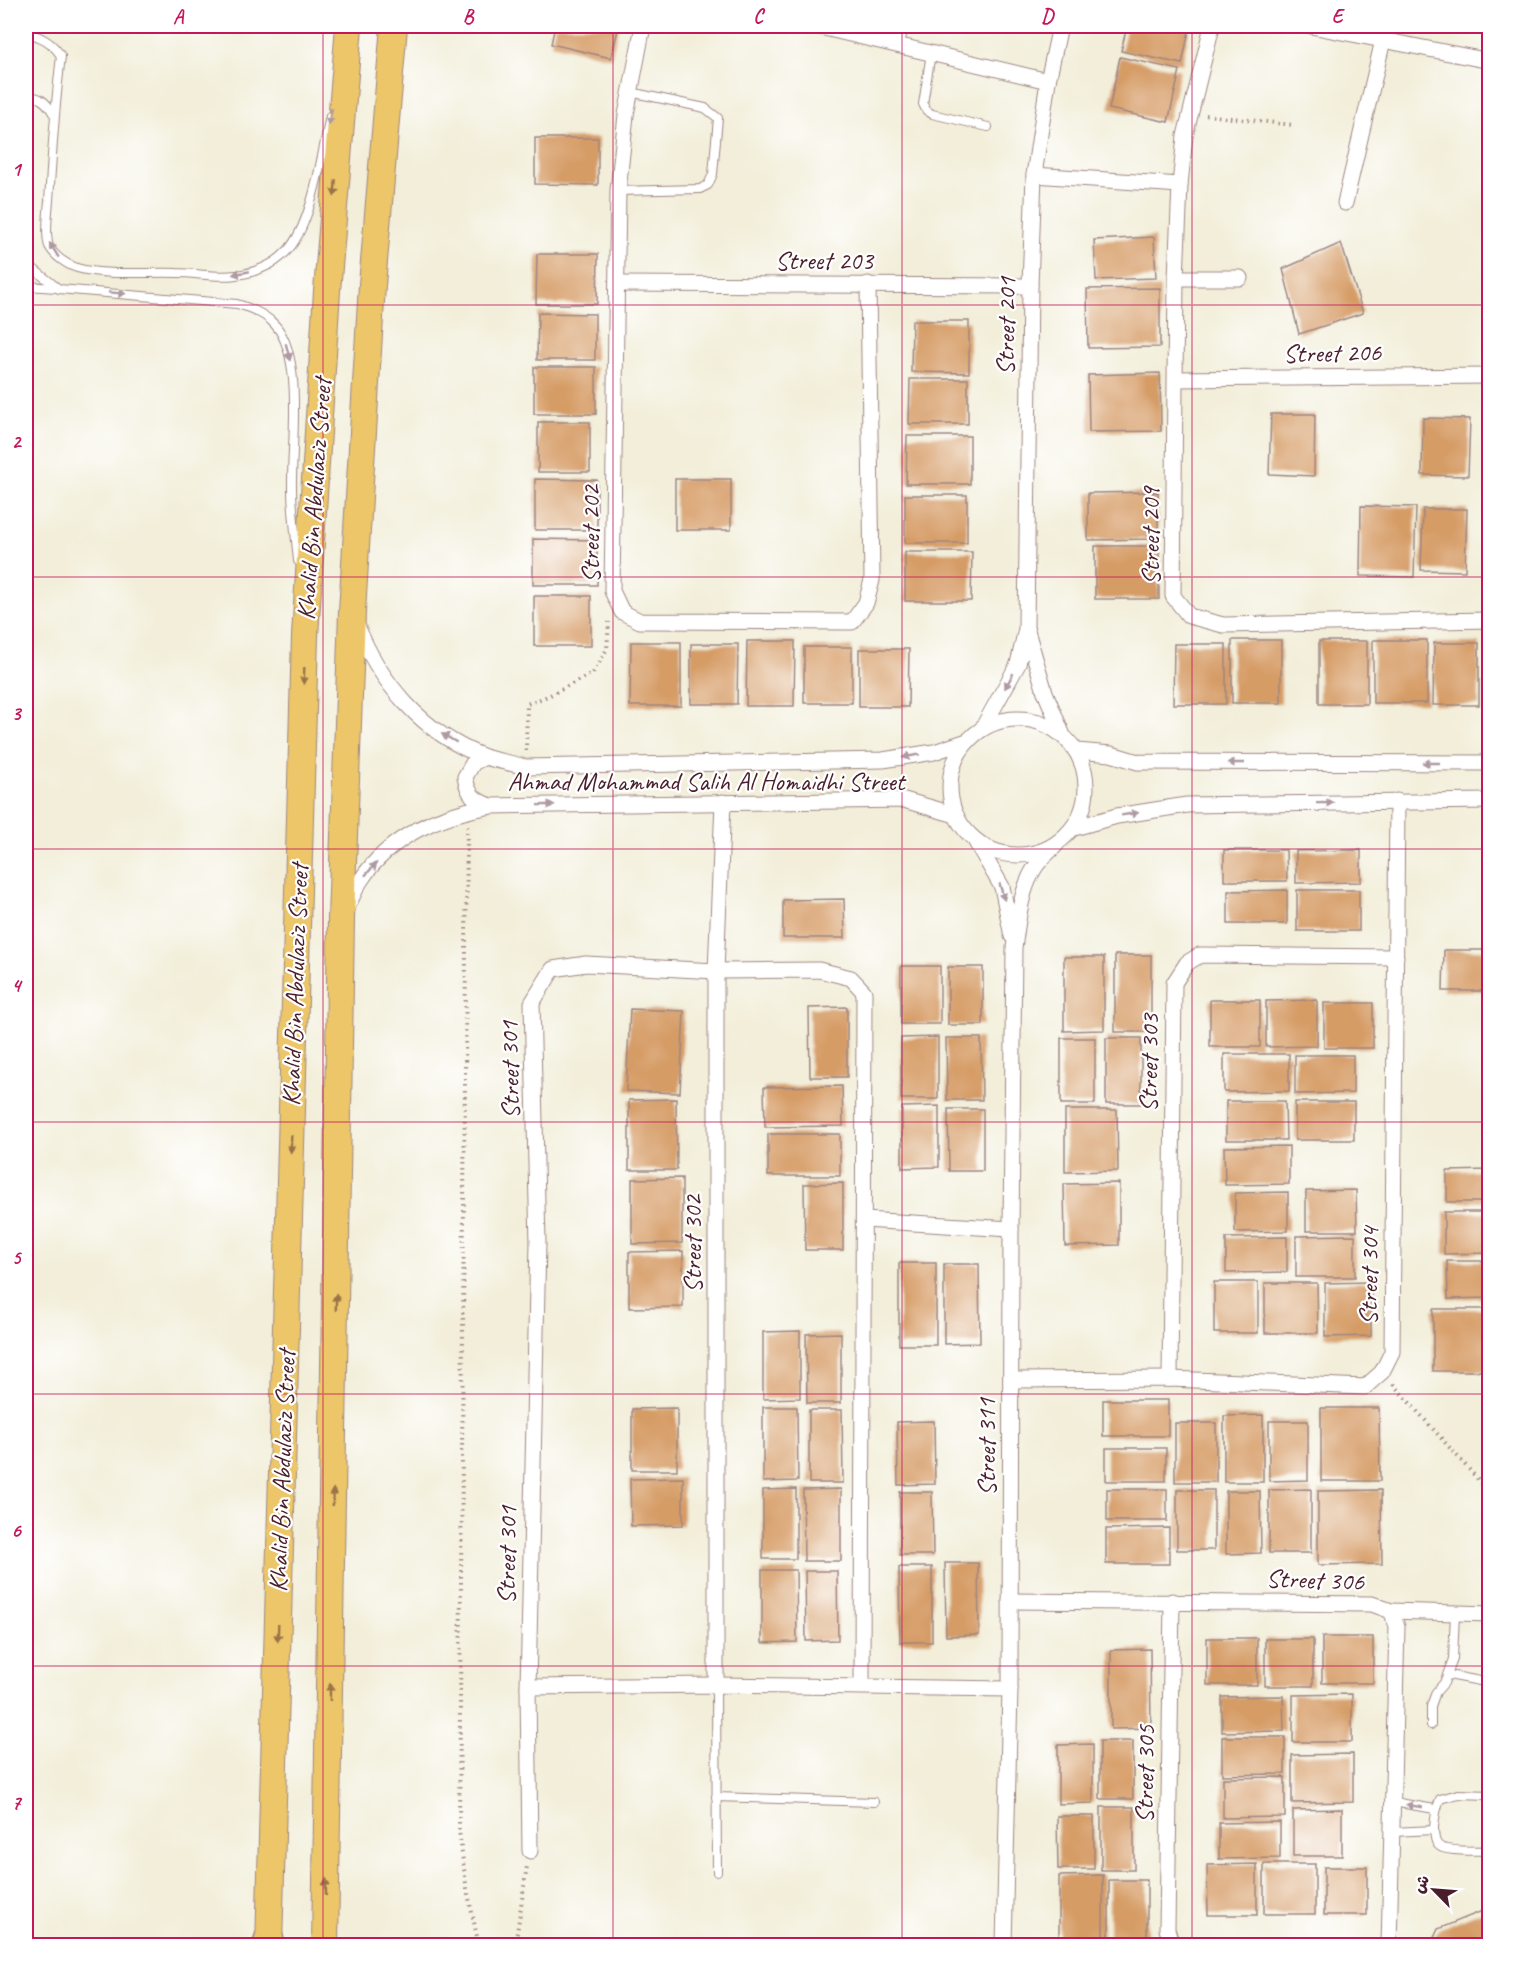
<svg xmlns="http://www.w3.org/2000/svg" width="1515" height="1971" font-family="Caveat,'Playpen Sans Arabic',sans-serif">
<style>
.building{fill:#d69c66}
.lines{fill:none;stroke-linecap:round;stroke-linejoin:round}
.lane-casing{stroke:#9e8682;stroke-width:10}
.street-casing{stroke:#9e8682;stroke-width:17}
.primary-casing{stroke:#9e8682;stroke-width:28}
.highway-casing{stroke:#9e8682;stroke-width:31}
.path{stroke:#9e8682;stroke-width:4;stroke-dasharray:1.5 4.5;stroke-linecap:butt}
.lane{stroke:#fff;stroke-width:8}
.street{stroke:#fff;stroke-width:15}
.primary{stroke:#ecc669;stroke-width:26}
.highway{stroke:#ecc669;stroke-width:28}
.oneway{fill:#ae9aa0}
.oneway2{fill:#9b724a}
.grid{fill:none;stroke:#c2185b;stroke-width:1.5;stroke-opacity:0.55}
.labels{text-anchor:middle;dominant-baseline:central;stroke-width:4.5;stroke-linejoin:round;paint-order:stroke}
.street-label{font-size:26px;fill:#4a1f2b;stroke:#fff}
.neatline{fill:none;stroke:#c2185b;stroke-width:2}
.grid-label{font-size:20px;text-anchor:middle;font-weight:bold;fill:#c2185b}
</style>
<rect width="100%" height="100%" fill="#fff"/>
<filter id="ink" filterUnits="userSpaceOnUse"><feTurbulence type="fractalNoise" baseFrequency=".0167" numOctaves="2"/><feDisplacementMap in="SourceGraphic" scale="12" xChannelSelector="R" yChannelSelector="G"/><feConvolveMatrix kernelMatrix="1 2 1 2 8 2 1 2 1" color-interpolation-filters="sRGB"/></filter>
<filter id="wash" filterUnits="userSpaceOnUse"><feTurbulence type="fractalNoise" baseFrequency=".008" numOctaves="4" result="noise"/><feDisplacementMap in="SourceGraphic" scale="24" xChannelSelector="R" yChannelSelector="G"/><feGaussianBlur stdDeviation="1.35" result="paint"/><feColorMatrix in="noise" values="0 0 0 0 0 0 0 0 0 0 0 0 0 0 0 0 0 1.4 0 .05"/><feComposite in="paint" operator="in"/></filter>
<g filter="url(#wash)">
<rect width="100%" height="100%" fill="#f2eed9"/>
<g id="blocks">
<!-- building -->
<g class="building">
<polygon points="555,26 619,26 611,58 551,44"/>
<polygon points="1127,26 1190,26 1182,64 1121,51"/>
<polygon points="1120,57 1180,70 1168,122 1109,109"/>
<polygon points="535,138 598,138 598,185 535,184"/>
<polygon points="1154,237 1156,278 1096,280 1094,240"/>
<polygon points="1341,243 1363,313 1299,334 1283,269"/>
<polygon points="537,254 598,254 597,304 536,304"/>
<polygon points="1160,288 1160,347 1088,348 1087,289"/>
<polygon points="538,313 595,314 595,360 537,360"/>
<polygon points="912,321 969,321 969,373 911,372"/>
<rect x="534" y="367" width="62" height="47"/>
<polygon points="1160,373 1161,431 1089,432 1088,375"/>
<polygon points="910,379 968,379 968,424 909,424"/>
<polygon points="1271,414 1315,414 1314,476 1269,474"/>
<polygon points="1423,418 1470,419 1468,476 1422,475"/>
<rect x="538" y="422" width="52" height="50"/>
<polygon points="907,436 970,436 970,484 906,484"/>
<polygon points="535,479 597,480 597,530 535,530"/>
<rect x="675" y="479" width="56" height="51"/>
<polygon points="1158,492 1158,539 1088,540 1088,493"/>
<rect x="905" y="495" width="62" height="48"/>
<polygon points="1361,506 1416,507 1414,577 1360,576"/>
<polygon points="1423,509 1467,509 1465,571 1421,570"/>
<polygon points="533,539 597,540 597,585 533,585"/>
<rect x="1095" y="546" width="64" height="53"/>
<polygon points="905,552 972,552 971,601 905,601"/>
<rect x="534" y="596" width="57" height="50"/>
<rect x="1232" y="640" width="49" height="63"/>
<rect x="1373" y="640" width="54" height="63"/>
<polygon points="747,641 795,641 794,706 746,706"/>
<rect x="1319" y="641" width="48" height="63"/>
<polygon points="631,642 681,642 681,706 630,706"/>
<polygon points="1434,643 1479,643 1479,705 1433,705"/>
<polygon points="691,644 738,644 737,704 691,704"/>
<polygon points="1174,644 1226,644 1226,704 1173,704"/>
<rect x="804" y="647" width="48" height="56"/>
<polygon points="859,649 909,649 908,707 859,707"/>
<polygon points="1224,850 1286,850 1287,881 1224,881"/>
<polygon points="1361,850 1361,882 1296,883 1296,851"/>
<polygon points="1287,890 1287,924 1228,924 1228,891"/>
<rect x="1297" y="890" width="62" height="41"/>
<polygon points="844,899 845,938 783,938 783,900"/>
<polygon points="1444,950 1490,950 1490,991 1443,991"/>
<rect x="1115" y="955" width="36" height="77"/>
<polygon points="1064,957 1104,957 1104,1030 1064,1031"/>
<rect x="901" y="966" width="39" height="58"/>
<rect x="948" y="967" width="35" height="58"/>
<rect x="1210" y="1000" width="50" height="47"/>
<polygon points="1317,1000 1317,1046 1266,1047 1266,1001"/>
<rect x="1324" y="1003" width="49" height="45"/>
<polygon points="847,1007 847,1077 810,1077 809,1008"/>
<polygon points="630,1009 684,1011 680,1093 626,1091"/>
<polygon points="938,1037 938,1099 901,1099 901,1038"/>
<polygon points="946,1038 981,1038 982,1100 947,1100"/>
<rect x="1061" y="1038" width="34" height="66"/>
<rect x="1106" y="1038" width="35" height="66"/>
<polygon points="1224,1054 1289,1054 1289,1091 1224,1092"/>
<polygon points="1295,1055 1353,1055 1353,1093 1295,1094"/>
<polygon points="842,1086 843,1126 765,1127 764,1087"/>
<polygon points="676,1099 677,1170 629,1170 629,1100"/>
<polygon points="1226,1101 1285,1101 1286,1140 1226,1140"/>
<rect x="1295" y="1102" width="59" height="38"/>
<polygon points="939,1106 939,1167 902,1168 902,1107"/>
<polygon points="948,1109 983,1109 983,1171 949,1171"/>
<polygon points="1065,1110 1117,1110 1118,1171 1065,1172"/>
<rect x="768" y="1134" width="72" height="42"/>
<polygon points="1289,1146 1289,1184 1225,1185 1224,1147"/>
<polygon points="1490,1170 1490,1202 1447,1202 1447,1171"/>
<polygon points="682,1178 682,1243 632,1244 632,1179"/>
<polygon points="843,1183 843,1250 805,1250 804,1184"/>
<polygon points="1119,1183 1119,1245 1065,1246 1064,1184"/>
<polygon points="1356,1190 1357,1231 1306,1231 1306,1191"/>
<polygon points="1288,1192 1288,1231 1235,1232 1235,1193"/>
<polygon points="1444,1212 1490,1212 1490,1253 1444,1254"/>
<polygon points="1355,1235 1355,1277 1296,1277 1296,1236"/>
<polygon points="1287,1237 1287,1272 1226,1273 1226,1238"/>
<polygon points="683,1251 683,1307 629,1308 629,1252"/>
<polygon points="1447,1261 1490,1261 1490,1298 1448,1299"/>
<rect x="899" y="1263" width="37" height="82"/>
<polygon points="944,1264 979,1264 980,1343 944,1344"/>
<rect x="1214" y="1282" width="44" height="51"/>
<polygon points="1371,1282 1371,1336 1325,1337 1325,1283"/>
<polygon points="1265,1283 1317,1283 1318,1333 1265,1333"/>
<rect x="1433" y="1309" width="57" height="62"/>
<polygon points="800,1331 800,1398 763,1399 763,1332"/>
<polygon points="841,1333 841,1403 807,1403 806,1334"/>
<rect x="1103" y="1400" width="65" height="36"/>
<polygon points="763,1407 797,1407 798,1481 763,1482"/>
<polygon points="677,1408 677,1470 632,1470 632,1409"/>
<polygon points="1321,1408 1379,1408 1380,1481 1321,1481"/>
<polygon points="809,1410 842,1410 843,1483 809,1483"/>
<polygon points="1263,1415 1263,1482 1224,1482 1224,1416"/>
<polygon points="934,1421 935,1484 898,1485 897,1422"/>
<polygon points="1269,1421 1308,1421 1308,1480 1269,1481"/>
<rect x="1175" y="1423" width="41" height="59"/>
<rect x="1106" y="1448" width="60" height="33"/>
<polygon points="683,1478 683,1525 631,1526 630,1479"/>
<polygon points="796,1489 796,1559 763,1559 763,1490"/>
<polygon points="841,1489 841,1561 804,1561 803,1490"/>
<rect x="1107" y="1489" width="60" height="32"/>
<polygon points="1311,1489 1311,1553 1269,1553 1269,1490"/>
<rect x="1177" y="1490" width="37" height="60"/>
<polygon points="1381,1490 1382,1564 1318,1565 1318,1491"/>
<polygon points="1226,1491 1260,1491 1261,1553 1226,1554"/>
<polygon points="900,1492 932,1492 933,1555 900,1555"/>
<polygon points="1169,1528 1169,1564 1106,1564 1106,1529"/>
<polygon points="945,1563 978,1563 979,1635 946,1636"/>
<polygon points="899,1567 932,1567 932,1642 900,1642"/>
<polygon points="762,1570 796,1570 797,1642 762,1643"/>
<polygon points="805,1571 837,1571 838,1640 806,1641"/>
<rect x="1322" y="1637" width="51" height="46"/>
<rect x="1207" y="1638" width="50" height="47"/>
<rect x="1265" y="1639" width="48" height="47"/>
<polygon points="1150,1649 1151,1728 1111,1729 1111,1650"/>
<polygon points="1352,1694 1352,1742 1293,1742 1293,1695"/>
<polygon points="1283,1696 1284,1731 1222,1732 1222,1697"/>
<polygon points="1222,1737 1285,1737 1285,1774 1222,1775"/>
<rect x="1100" y="1741" width="33" height="58"/>
<polygon points="1093,1744 1093,1803 1058,1804 1058,1745"/>
<polygon points="1353,1754 1353,1802 1292,1803 1292,1755"/>
<polygon points="1285,1777 1285,1817 1223,1818 1223,1778"/>
<rect x="1101" y="1807" width="33" height="63"/>
<polygon points="1342,1809 1342,1856 1293,1856 1293,1810"/>
<polygon points="1057,1816 1094,1816 1094,1869 1058,1869"/>
<polygon points="1280,1822 1280,1858 1219,1859 1219,1823"/>
<polygon points="1257,1864 1257,1915 1208,1915 1207,1865"/>
<rect x="1264" y="1864" width="51" height="50"/>
<rect x="1324" y="1867" width="43" height="48"/>
<polygon points="1103,1875 1103,1946 1059,1946 1059,1876"/>
<rect x="1109" y="1880" width="38" height="66"/>
<polygon points="1482,1911 1490,1918 1490,1946 1434,1946 1432,1942 1438,1929"/>
</g>
</g>
</g>
<g filter="url(#ink)">
<use href="#blocks" fill-opacity="0" stroke="#9e8682" stroke-width="1.5"/>
<g class="lines">
<!-- lane casing -->
<g class="lane-casing">
<g id="lane">
<path d="M26,33C41,36 52,42 61,56C55,104 52,152 49,201C48,212 45,236 49,246C54,256 67,265 77,268C105,276 147,272 177,273C197,273 216,278 236,275C253,273 273,266 285,253C312,228 322,153 330,116"/>
<polyline points="931,53 923,104 926,110 932,114 988,127"/>
<path d="M26,96C39,96 46,101 53,113"/>
<polyline points="618,191 700,189 708,185 713,174 718,118 705,108 630,92"/>
<path d="M26,263L59,289L237,304C251,308 267,315 276,326C304,359 291,446 292,488C292,512 296,537 298,561"/>
<polyline points="26,286 57,288"/>
<polyline points="1449,1675 1490,1683"/>
<polyline points="716,1685 717,1872"/>
<polyline points="1431,1725 1431,1706 1436,1692 1444,1683 1453,1659 1455,1613"/>
<path d="M1490,1795L1458,1794L1440,1799C1436,1809 1435,1816 1434,1827C1434,1832 1434,1841 1438,1845C1445,1853 1478,1850 1490,1851"/>
<polyline points="716,1797 874,1802"/>
<polyline points="1393,1802 1435,1809"/>
<polyline points="1392,1832 1434,1830"/>
</g>
</g>
<!-- street casing -->
<g class="street-casing">
<g id="street">
<polyline points="643,26 626,115 618,191 612,591 622,612 640,621 852,622 866,603 872,580 868,284"/>
<polyline points="816,26 1048,81"/>
<polyline points="1212,26 1185,136 1180,185 1176,278 1173,596 1189,616 1223,625 1490,620"/>
<polyline points="1311,26 1490,61"/>
<polyline points="896,44 901,26"/>
<polyline points="1034,175 1180,185"/>
<polyline points="1345,203 1383,40"/>
<polyline points="1176,278 1240,278"/>
<polyline points="617,284 1030,286"/>
<polyline points="1176,379 1490,376"/>
<path d="M356,623C379,682 423,734 485,757C497,761 512,763 525,767L883,760L934,752L967,741"/>
<polyline points="1027,631 1045,692 1062,733"/>
<circle cx="1018" cy="787" r="68"/>
<polyline points="982,729 1018,664 1026,629 1030,286 1034,175 1048,81 1060,26"/>
<polyline points="1077,751 1111,754 1138,762 1490,763"/>
<path d="M485,757L473,763L465,777C468,794 474,801 491,806"/>
<polyline points="1074,828 1117,816 1187,805 1490,801"/>
<polyline points="976,842 1002,887 1012,936"/>
<path d="M346,909C351,900 355,889 361,880C390,836 440,814 491,806L904,800L956,815"/>
<polyline points="864,1220 1011,1229"/>
<polyline points="1170,1379 1174,983 1187,963 1200,955 1396,957"/>
<polyline points="1011,1380 1170,1379 1365,1387 1382,1372 1392,1352 1397,801"/>
<polyline points="1010,1601 1372,1604 1391,1611 1397,1626 1389,1946"/>
<polyline points="1172,1601 1167,1929 1172,1946"/>
<polyline points="1391,1611 1490,1614"/>
<polyline points="716,1685 716,971 723,802"/>
<polyline points="528,1687 716,1685 1010,1689"/>
<polyline points="530,1851 528,1687 538,1243 532,1003 553,969 586,964 716,971 819,970 851,978 864,992 862,1686"/>
<path d="M1004,1946L1010,1689L1011,1229L1014,948C1018,922 1020,892 1034,869C1039,860 1049,852 1056,845"/>
</g>
</g>
<!-- primary casing -->
<g class="primary-casing">
<g id="primary">
<polyline points="269,1946 305,636 327,291 349,26"/>
<polyline points="325,1946 341,919 352,612 372,285 394,26"/>
</g>
</g>
<!-- highway casing -->
<g class="highway-casing">
<polyline id="highway" points="267,1946 269,1939"/>
</g>
<!-- path -->
<g class="path">
<polyline points="1206,115 1293,125"/>
<polyline points="526,751 527,704 548,696 593,673 607,649 609,622"/>
<polyline points="467,826 459,1831 466,1884 479,1946"/>
<polyline points="1393,1384 1490,1493"/>
<polyline points="1487,1598 1490,1557"/>
<polyline points="515,1946 527,1866"/>
</g>
<!-- lane -->
<use href="#lane" class="lane"/>
<!-- street -->
<use href="#street" class="street"/>
<!-- primary -->
<use href="#primary" class="primary"/>
<!-- highway -->
<use href="#highway" class="highway"/>
</g>
<!-- one-way arrows -->
<defs><path id="oneway-solid" d="M-6-.8H1V-3.2L6.5 0L1 3.2V.8H-6Z" transform="scale(1.5)"/></defs>
<g class="oneway">
<use href="#oneway-solid" transform="translate(330 117) rotate(103)"/>
<use href="#oneway-solid" transform="translate(54 250) rotate(-122)"/>
<use href="#oneway-solid" transform="translate(241 273) rotate(169)"/>
<use href="#oneway-solid" transform="translate(117 293) rotate(5)"/>
<use href="#oneway-solid" transform="translate(288 352) rotate(75)"/>
<use href="#oneway-solid" transform="translate(1009 681) rotate(119)"/>
<use href="#oneway-solid" transform="translate(449 738) rotate(-150)"/>
<use href="#oneway-solid" transform="translate(911 756) rotate(170)"/>
<use href="#oneway-solid" transform="translate(1236 763) rotate(-180)"/>
<use href="#oneway-solid" transform="translate(1431 763) rotate(-180)"/>
<use href="#oneway-solid" transform="translate(1325 803) rotate(-1)"/>
<use href="#oneway-solid" transform="translate(546 805) rotate(-1)"/>
<use href="#oneway-solid" transform="translate(1130 814) rotate(-9)"/>
<use href="#oneway-solid" transform="translate(371 869) rotate(-48)"/>
<use href="#oneway-solid" transform="translate(1002 892) rotate(74)"/>
<use href="#oneway-solid" transform="translate(1414 1806) rotate(-171)"/>
</g>
<g class="oneway2">
<use href="#oneway-solid" transform="translate(335 188) rotate(95)"/>
<use href="#oneway-solid" transform="translate(304 676) rotate(92)"/>
<use href="#oneway-solid" transform="translate(291 1144) rotate(92)"/>
<use href="#oneway-solid" transform="translate(336 1302) rotate(-89)"/>
<use href="#oneway-solid" transform="translate(333 1497) rotate(-89)"/>
<use href="#oneway-solid" transform="translate(278 1633) rotate(92)"/>
<use href="#oneway-solid" transform="translate(330 1692) rotate(-89)"/>
<use href="#oneway-solid" transform="translate(326 1887) rotate(-89)"/>
</g>
</g>
<!-- grid -->
<path class="grid" d="M323,26V1946M613,26V1946M902,26V1946M1192,26V1946M26,305H1490M26,577H1490M26,849H1490M26,1122H1490M26,1394H1490M26,1666H1490"/>
<g class="labels">
<!-- street labels -->
<g class="street-label">
<text x="824" y="260">Street 203</text>
<text transform="translate(1006 326) rotate(-89)">Street 201</text>
<text transform="translate(1332 353) rotate(-1)">Street 206</text>
<text transform="translate(314 499) rotate(-86)">Khalid Bin Abdulaziz Street</text>
<text transform="translate(590 534) rotate(-90)">Street 202</text>
<text transform="translate(1150 536) rotate(-90)">Street 209</text>
<text x="706" y="781">Ahmad Mohammad Salih Al Homaidhi Street</text>
<text transform="translate(295 985) rotate(-88)">Khalid Bin Abdulaziz Street</text>
<text transform="translate(1149 1063) rotate(-89)">Street 303</text>
<text transform="translate(510 1070) rotate(-91)">Street 301</text>
<text transform="translate(692 1244) rotate(-90)">Street 302</text>
<text transform="translate(1369 1276) rotate(-89)">Street 304</text>
<text transform="translate(986 1447) rotate(-90)">Street 311</text>
<text transform="translate(282 1471) rotate(-88)">Khalid Bin Abdulaziz Street</text>
<text transform="translate(507 1555) rotate(-89)">Street 301</text>
<text transform="translate(1315 1580) rotate(2)">Street 306</text>
<text transform="translate(1145 1774) rotate(-89)">Street 305</text>
</g>
</g>
<!-- margin -->
<rect width="1515" height="1971" fill="none" stroke="#fff" stroke-width="66"/>
<!-- north arrow -->
<g transform="translate(1434 1890) rotate(295)" stroke="#ffffff" stroke-width="4.5" paint-order="stroke">
<path d="M0-4.5L10 22L0 15L-10 22Z" fill="#4a1f2b"/>
<text y="-9" font-size="16" font-weight="bold" text-anchor="middle" fill="#4a1f2b">ش</text>
</g>
<rect x="33" y="33" width="1449" height="1905" class="neatline"/>
<g class="grid-label">
<text x="178" y="23">A</text>
<text x="468" y="23">B</text>
<text x="758" y="23">C</text>
<text x="1047" y="23">D</text>
<text x="1337" y="23">E</text>
<text x="16" y="176">1</text>
<text x="16" y="448">2</text>
<text x="16" y="720">3</text>
<text x="16" y="992">4</text>
<text x="16" y="1264">5</text>
<text x="16" y="1537">6</text>
<text x="16" y="1809">7</text>
</g>
</svg>
